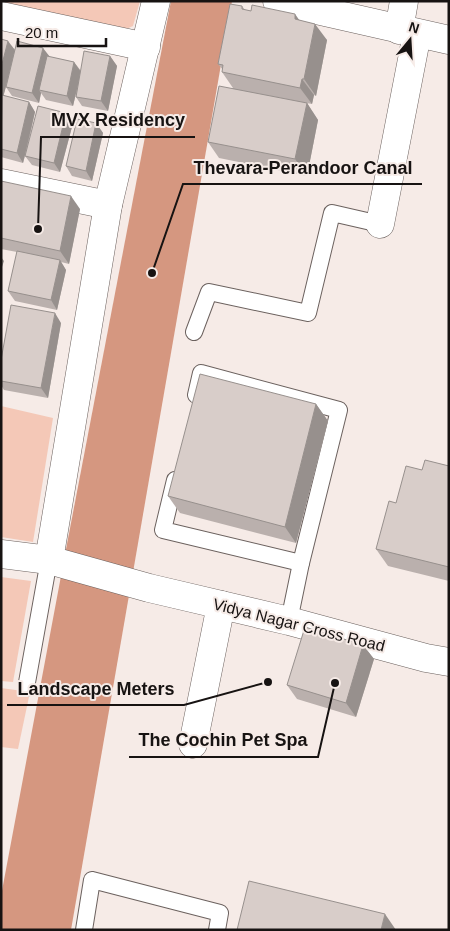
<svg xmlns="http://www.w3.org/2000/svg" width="450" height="931" font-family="Helvetica,sans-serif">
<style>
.green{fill:#f4c8b7}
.water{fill:#d59780}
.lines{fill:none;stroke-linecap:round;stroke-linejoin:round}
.service-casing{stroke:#6b615e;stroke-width:18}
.minor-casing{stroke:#6b615e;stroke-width:29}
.service{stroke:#fff;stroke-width:16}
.minor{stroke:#fff;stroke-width:28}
.wall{fill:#bab0ad}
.shaded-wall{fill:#97908d}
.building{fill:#d8cdc9;stroke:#97908d}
.labels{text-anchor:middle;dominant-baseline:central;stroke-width:4;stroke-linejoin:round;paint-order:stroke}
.street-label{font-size:16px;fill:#171312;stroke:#f6ebe7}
.leader{fill:none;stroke:#171312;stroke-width:2}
.callout-dot{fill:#171312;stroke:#f6ebe7;stroke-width:2}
.callout-label{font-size:18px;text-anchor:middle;font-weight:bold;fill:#171312;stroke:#f6ebe7;stroke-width:4;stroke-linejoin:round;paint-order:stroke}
</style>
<rect width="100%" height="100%" fill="#f6ebe7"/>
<!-- green -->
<g class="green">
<polygon points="1,1 140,1 133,26 117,33 1,7"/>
<polygon points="1,406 53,418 33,542 1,537"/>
<polygon points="1,577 31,581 13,682 1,681"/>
<polygon points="1,688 30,692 18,749 1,747"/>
</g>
<!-- water -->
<polygon class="water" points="171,1 232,1 71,930 1,930 1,896 67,544"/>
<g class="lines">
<!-- service casing -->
<g class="service-casing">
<g id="service">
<polyline points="194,332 209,292 308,313 332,213 380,224"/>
<polyline points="196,395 201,373 339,410 301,563"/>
<polyline points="175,480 163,530 301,563 289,621"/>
<polyline points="26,688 49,560"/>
<polyline points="84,930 92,880 220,913 217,930"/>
</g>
</g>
<!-- minor casing -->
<g class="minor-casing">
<g id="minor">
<polyline points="277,1 449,40"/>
<polyline points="1,16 146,47"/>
<polyline points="399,30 404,1"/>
<polyline points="1,183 108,205"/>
<polyline points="380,224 417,34"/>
<polyline points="1,554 49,560 149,588 289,621 426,658 449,662"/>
<polyline points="49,560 108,205 156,1"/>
<polyline points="193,744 221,605"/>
</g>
</g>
<!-- service -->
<use href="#service" class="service"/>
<!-- minor -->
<use href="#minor" class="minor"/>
</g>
<!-- wall -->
<g class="wall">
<polygon points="242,6 245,10 300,20 327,40 316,96 314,95 312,104 290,100 307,103 318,120 307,176 219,158 208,142 233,88 222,72 223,70 218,64"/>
<polygon points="1,39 15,50 74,62 81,71 110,56 117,66 108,111 82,106 76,97 76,93 73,106 46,100 41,93 39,103 12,96 6,87 3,96 29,102 35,112 28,145 66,113 73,123 60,172 32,165 25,156 23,163 1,157"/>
<polygon points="96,123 103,133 92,181 72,176 66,166"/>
<polygon points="1,181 80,209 69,264 61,262 66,270 57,310 15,301 8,291 17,252 1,249"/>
<polygon points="61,323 48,398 4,390 1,385 1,360"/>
<polygon points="316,404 328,421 296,543 180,513 168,496"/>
<polygon points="449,466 449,581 388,566 376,549 422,470"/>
<polygon points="363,645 374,659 356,717 297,699 287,685"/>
</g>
<!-- shaded-wall -->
<g class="shaded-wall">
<polygon points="295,14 307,31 295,19"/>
<polygon points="315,24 327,40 316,96 304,79"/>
<polygon points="8,41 15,50 3,98 1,95 1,68"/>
<polygon points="43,48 50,57 39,90 41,93 39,103 32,93"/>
<polygon points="110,56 117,66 108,111 101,101"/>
<polygon points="74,62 81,72 73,106 67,96"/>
<polygon points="302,79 314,95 312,104 300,88"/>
<polygon points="29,102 35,112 23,163 17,153"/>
<polygon points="307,103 318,120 307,176 295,159"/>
<polygon points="66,113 73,123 60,172 54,163"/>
<polygon points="96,123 103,133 92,181 86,171"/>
<polygon points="71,196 80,209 69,264 60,251"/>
<polygon points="1,257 4,261 1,270"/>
<polygon points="60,260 66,270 57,310 51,300"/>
<polygon points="55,313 61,323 48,398 41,388"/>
<polygon points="316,404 328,421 296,543 285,527"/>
<polygon points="363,645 374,659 356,717 346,703"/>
<polygon points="385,914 396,930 381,930"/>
</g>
<!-- building -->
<g class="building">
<polygon points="230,4 242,6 242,9 251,11 252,5 295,14 295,19 315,24 304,79 302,79 300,88 222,72 223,65 218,64"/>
<polygon points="1,39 8,41 1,68"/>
<polygon points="17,41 43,48 32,93 6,87"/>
<polygon points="84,51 110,56 101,101 76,97"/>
<polygon points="47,56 74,62 67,96 39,90"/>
<polygon points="219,86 307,103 295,159 208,142"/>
<polygon points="2,95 29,102 17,153 1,149"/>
<polygon points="38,106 66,113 54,163 25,156"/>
<polygon points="77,119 96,123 86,171 66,166"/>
<polygon points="1,181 71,196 60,251 1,238"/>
<polygon points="17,251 60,260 51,300 8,291"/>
<polygon points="11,305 55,313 41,388 1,381 1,360"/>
<polygon points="200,374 316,404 285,527 168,496"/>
<polygon points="425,460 449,466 449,567 376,549 389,501 396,503 406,466 422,470"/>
<polygon points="305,627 363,645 346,703 287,685"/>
<polygon points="249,881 385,914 381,930 237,930"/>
</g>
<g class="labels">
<!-- street labels -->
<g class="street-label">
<text transform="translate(299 625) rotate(14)">Vidya Nagar Cross Road</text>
</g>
</g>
<!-- callouts -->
<path class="leader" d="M38 229L41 137H195M152 273L183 184H422M268 682L184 705H7M335 683L318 757H129"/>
<g class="callout-dot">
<circle cx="38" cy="229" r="5"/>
<circle cx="152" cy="273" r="5"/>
<circle cx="268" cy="682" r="5"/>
<circle cx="335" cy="683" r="5"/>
</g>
<g class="callout-label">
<text x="118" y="126">MVX Residency</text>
<text x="303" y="174">Thevara-Perandoor Canal</text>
<text x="96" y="695">Landscape Meters</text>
<text x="223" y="746">The Cochin Pet Spa</text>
</g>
<!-- border -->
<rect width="450" height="931" fill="none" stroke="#171312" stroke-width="5"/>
<!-- north arrow -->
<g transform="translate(410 40) rotate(18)" stroke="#f6ebe7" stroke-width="4" paint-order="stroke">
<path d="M0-4L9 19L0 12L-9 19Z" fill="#171312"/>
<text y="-8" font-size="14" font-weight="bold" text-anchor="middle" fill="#171312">N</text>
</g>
<!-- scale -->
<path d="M18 38v8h88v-8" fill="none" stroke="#171312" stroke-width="2.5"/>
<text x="25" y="38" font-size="15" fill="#171312" stroke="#f6ebe7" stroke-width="4" paint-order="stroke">20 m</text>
</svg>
